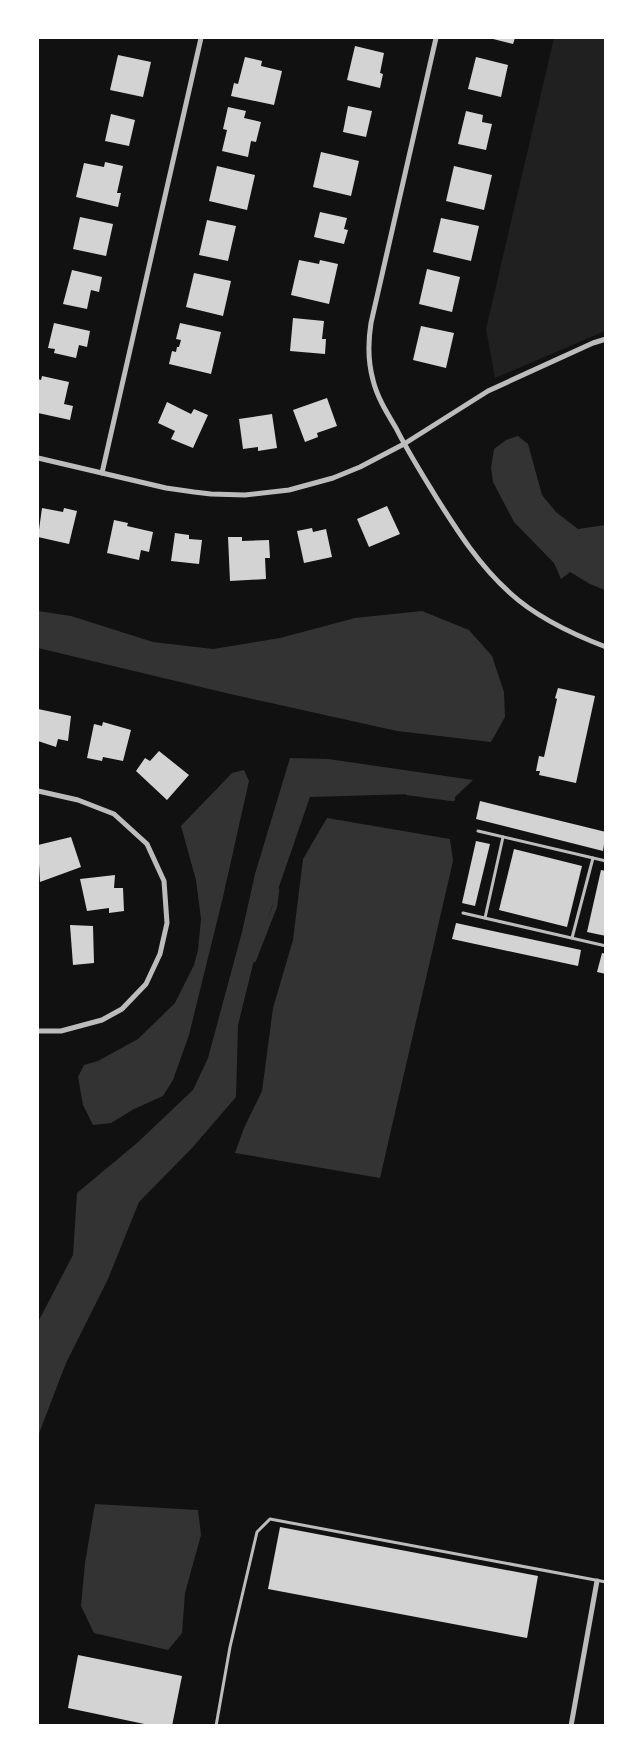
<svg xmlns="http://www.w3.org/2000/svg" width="643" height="1763" font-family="Signika,sans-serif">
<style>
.green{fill:#202020}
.water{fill:#333}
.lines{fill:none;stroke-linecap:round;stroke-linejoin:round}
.stream{stroke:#333;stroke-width:4.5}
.building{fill:#d3d3d3}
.service{stroke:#bcbcbc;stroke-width:3}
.minor{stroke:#bcbcbc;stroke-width:5}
</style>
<rect width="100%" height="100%" fill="#111"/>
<!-- green -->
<polygon class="green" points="554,38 605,38 605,331 495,378 486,329"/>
<!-- water -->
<g class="water">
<polygon points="518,436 528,444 542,495 556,512 578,529 605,525 605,590 590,584 570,572 561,579 554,563 514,522 493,482 491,468 494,449 506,440"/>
<polygon points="38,611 71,616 153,642 213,649 280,638 355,618 422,611 469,630 492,656 504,692 505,717 491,742 397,731 226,693 38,648"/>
<polygon points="290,758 328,759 473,780 453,799 412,794 310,797 255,956 238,1025 236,1097 192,1148 139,1202 108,1279 66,1363 38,1436 38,1322 73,1255 77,1193 137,1143 193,1090 208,1058 242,932 255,874"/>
<polygon points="244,770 249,781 222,901 189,1035 173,1080 163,1096 134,1109 111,1123 93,1125 83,1105 78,1077 84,1065 98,1061 138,1039 175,1003 194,965 198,950 201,919 196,880 181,826 232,773"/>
<polygon points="327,818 450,839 453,861 380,1178 235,1153 244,1128 262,1091 273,1008 293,940 303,859"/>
<polygon points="95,1504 198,1510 201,1535 185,1593 182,1633 168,1650 94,1633 81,1606 85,1563"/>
</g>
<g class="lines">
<!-- stream -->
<g class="stream">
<polyline points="408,793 453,799"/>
<polyline points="254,960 275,906 277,890"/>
</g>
</g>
<!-- building -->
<g class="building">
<polygon points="489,38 515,38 513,44"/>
<polygon points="355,46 384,53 380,73 383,74 380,88 347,80"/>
<polygon points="118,55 151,62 143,97 110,90"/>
<polygon points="245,57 262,61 261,66 282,71 274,105 231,96 234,83 238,84"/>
<polygon points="476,57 508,65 501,97 468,89"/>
<polygon points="348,106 372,111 366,137 343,132"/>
<polygon points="228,107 246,111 244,118 261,122 256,142 251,141 248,157 222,151 227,130 223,129"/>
<polygon points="466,111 483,115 482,122 492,124 486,150 458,144"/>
<polygon points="111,114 135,120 129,146 105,141"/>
<polygon points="321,152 359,161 351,196 313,187"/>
<polygon points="105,162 123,166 117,193 121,193 118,207 76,197 84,163 104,167"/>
<polygon points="217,166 255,175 247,210 209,201"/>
<polygon points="454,166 492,175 484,210 446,201"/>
<polygon points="320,212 347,218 344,229 348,230 344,244 314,237"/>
<polygon points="80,217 113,224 106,256 73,249"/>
<polygon points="441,218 479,226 471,261 433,252"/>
<polygon points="207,220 236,226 228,261 199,255"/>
<polygon points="299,260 319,264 320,260 338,264 329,304 291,295"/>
<polygon points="427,269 460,277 452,312 419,304"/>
<polygon points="72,270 102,277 99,292 91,290 87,309 63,304"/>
<polygon points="194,273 231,281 223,316 186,307"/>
<polygon points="293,318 324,321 322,339 326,339 325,354 290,351"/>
<polygon points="54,323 90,331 87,347 79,345 76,358 54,353 55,349 48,348"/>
<polygon points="180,323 221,332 211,374 169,364 172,351 176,352 177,347 179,347 181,340 176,339"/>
<polygon points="421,326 454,333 446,368 413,360"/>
<polygon points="42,376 69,382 64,404 73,406 70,420 38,413 38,379 41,380"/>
<polygon points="327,398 337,426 317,433 318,437 305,442 293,410"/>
<polygon points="167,402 191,414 194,409 208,415 193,448 171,439 175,431 158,423"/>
<polygon points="272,414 277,448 258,451 258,447 243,449 239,419"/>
<polygon points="387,506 400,534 369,547 357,519"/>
<polygon points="42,508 63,512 64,508 77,511 69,544 38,537"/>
<polygon points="114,520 128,523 127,526 153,532 149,552 141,550 139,560 107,553"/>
<polygon points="312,528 313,532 326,529 332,557 304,563 297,531"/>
<polygon points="175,533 189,535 189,539 202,540 199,564 171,561"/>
<polygon points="228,537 242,537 242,541 269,540 270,558 265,558 266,579 230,581"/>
<polygon points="558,688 595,696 576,783 539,775 540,771 536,771 539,756 544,757 557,699 555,698"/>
<polygon points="38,709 71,716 68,741 58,739 56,747 38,741"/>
<polygon points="103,722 131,730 123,761 103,757 102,761 87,758 94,724 102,726"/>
<polygon points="159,751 189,775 167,800 136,771 145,758 150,761"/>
<polygon points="480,801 606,832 603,851 476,819"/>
<polygon points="71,837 81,867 40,882 38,845"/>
<polygon points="476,841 490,844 475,906 462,903"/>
<polygon points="514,849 582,866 567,927 499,910"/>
<polygon points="601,870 606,871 606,936 587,932"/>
<polygon points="115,875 114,888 123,888 124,911 109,913 109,908 87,911 80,879"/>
<polygon points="456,923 581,950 578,966 452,939"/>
<polygon points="70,925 93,926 94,963 73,965"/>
<polygon points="602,953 606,954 606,974 597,972"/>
<polygon points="280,1527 538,1576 527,1638 268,1589"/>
<polygon points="78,1655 182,1676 172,1726 154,1726 68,1708"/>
</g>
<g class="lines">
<!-- service -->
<g class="service">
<polyline points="478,831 606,861"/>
<polyline points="463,913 606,946"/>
<polyline points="485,918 503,837"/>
<polyline points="572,938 593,858"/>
<polyline points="216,1726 230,1647 257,1532 270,1519 606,1582"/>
</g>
<!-- minor -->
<g class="minor">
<path d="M436,38L371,323C368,342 368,362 373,380C377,397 387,413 396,428C408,452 422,474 436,497C458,532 479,565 510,593C536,617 572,634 606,647"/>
<polyline points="38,458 166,488 194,492 211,494 245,495 289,490 333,478 360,467 404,444 488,391 593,343 606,339"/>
<polyline points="102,473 201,38"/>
<polyline points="38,791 78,800 114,814 147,844 164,881 167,923 160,954 146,984 122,1009 102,1020 61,1031 38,1031"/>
<polyline points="571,1726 597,1581"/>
</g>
</g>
<!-- border -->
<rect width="643" height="1763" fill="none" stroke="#ffffff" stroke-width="78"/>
</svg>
